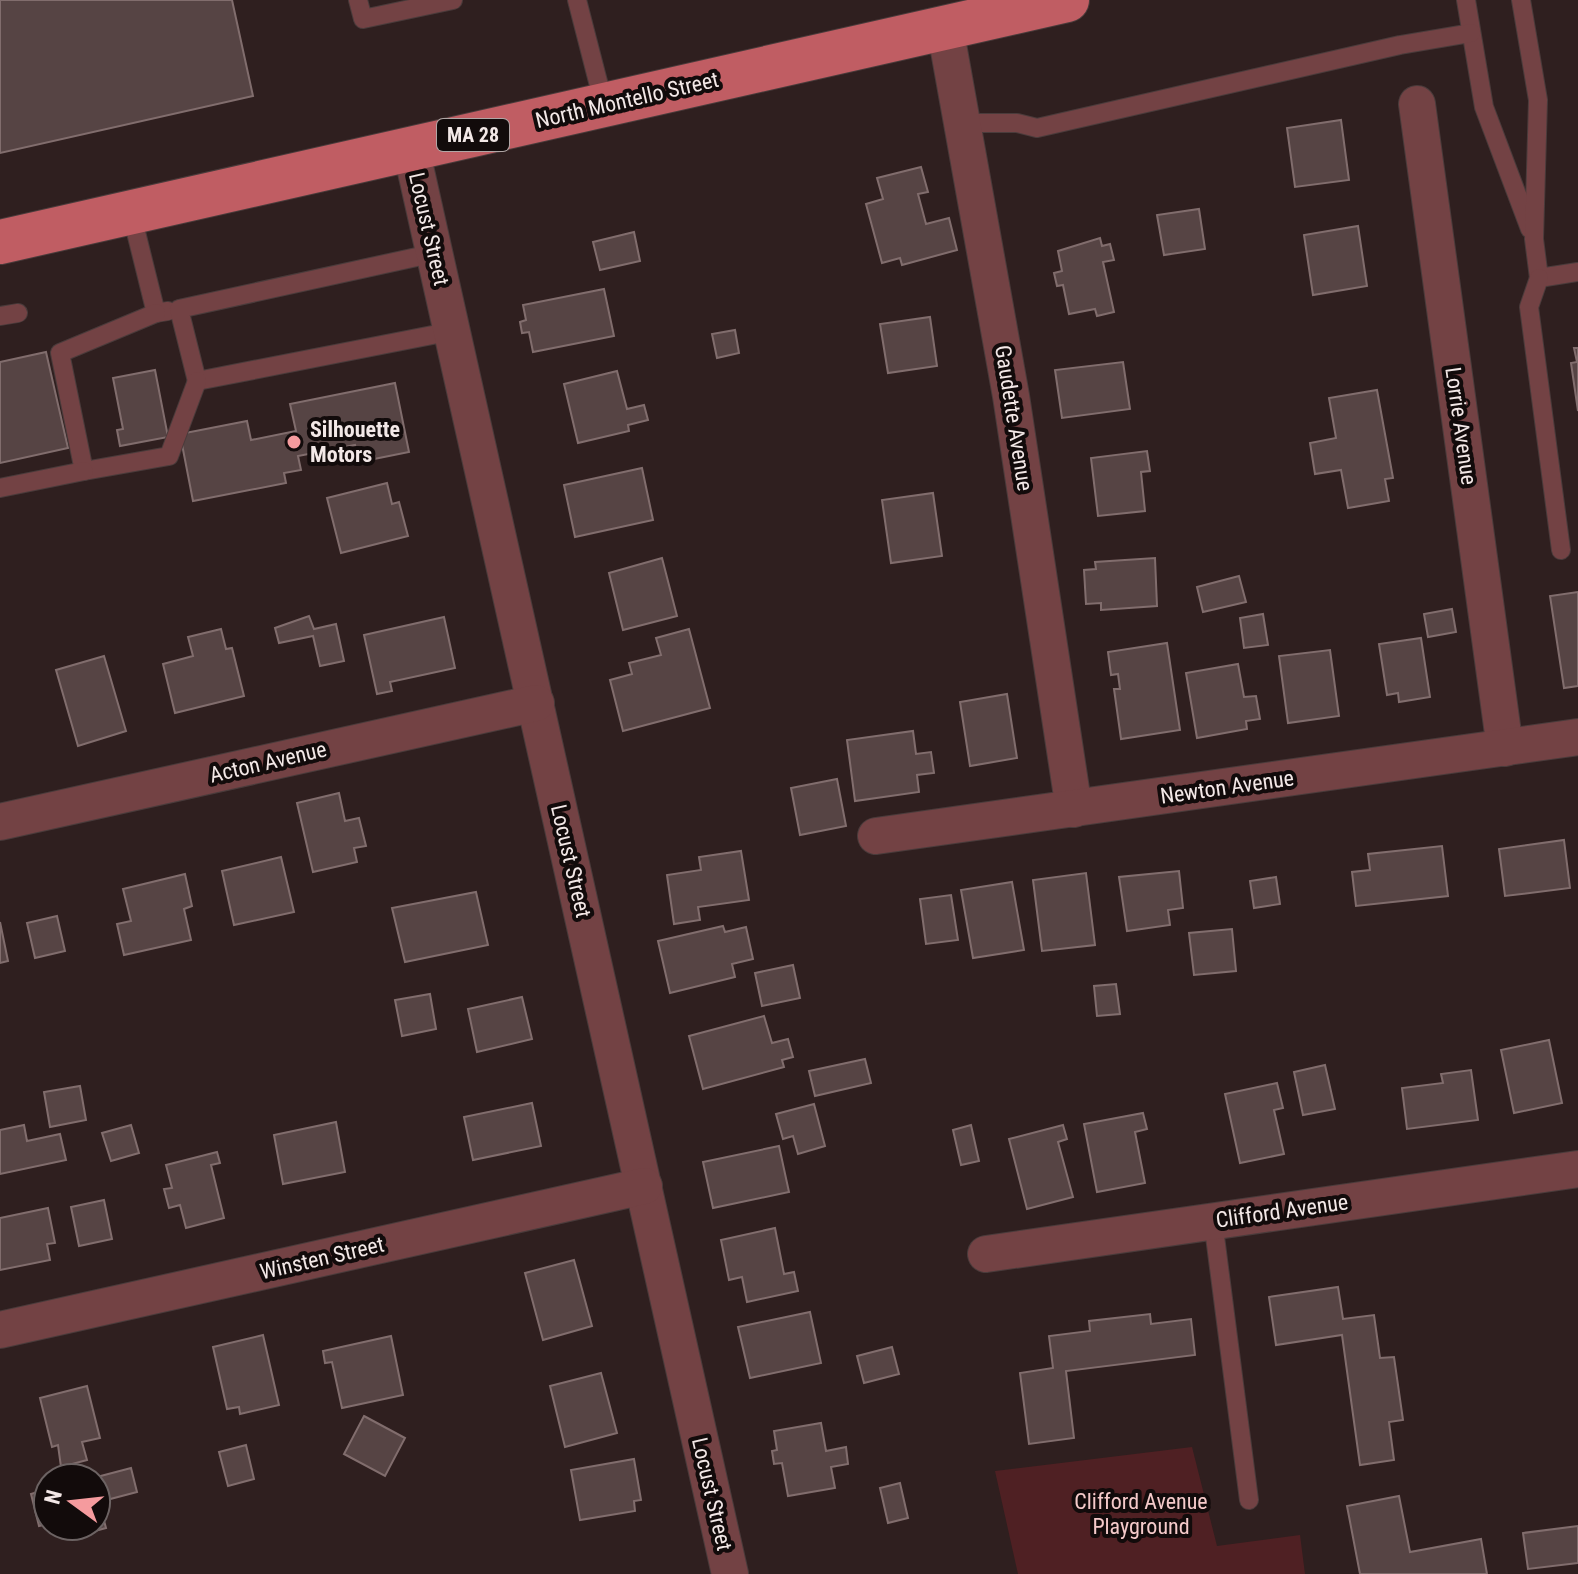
<svg xmlns="http://www.w3.org/2000/svg" width="1578" height="1574" font-family="'Roboto Condensed',sans-serif">
<style>
.green{fill:#4f2023}
.building{fill:#564444;stroke:#816d6d;stroke-width:2}
.lines{fill:none;stroke-linecap:round;stroke-linejoin:round}
.lane-casing{stroke:#4a3b3b;stroke-width:20}
.street-casing{stroke:#4a3b3b;stroke-width:38}
.primary-casing{stroke:#4a3b3b;stroke-width:46}
.lane{stroke:#734244;stroke-width:18}
.street{stroke:#734244;stroke-width:36}
.primary{stroke:#c05d63;stroke-width:44}
.poi-dot{fill:#f59b9e;stroke:#120b0b;stroke-width:3}
.labels{text-anchor:middle;dominant-baseline:central;stroke-width:8;stroke-linejoin:round;paint-order:stroke}
.shield{fill:#120b0b;stroke:#b0a6a5;stroke-width:2}
.shield-label{font-size:20px;font-weight:bold;fill:#f3e8e7}
.street-label{font-size:22px;fill:#f3e8e7;stroke:#120b0b}
.poi-label{font-size:22px;font-weight:bold;fill:#f3e8e7;stroke:#120b0b;text-anchor:start}
.park-label{font-size:22px;fill:#f5caca;stroke:#120b0b}
</style>
<rect width="100%" height="100%" fill="#2f1f1f"/>
<!-- green -->
<polygon class="green" points="1192,1447 1217,1546 1300,1535 1305,1574 1018,1574 995,1471"/>
<!-- building -->
<g class="building">
<polygon points="0,0 232,0 253,96 0,153"/>
<polygon points="1341,120 1349,180 1295,187 1287,128"/>
<polygon points="921,167 928,192 918,194 926,224 949,218 957,250 902,265 900,258 882,263 866,204 883,199 877,178"/>
<polygon points="1199,209 1205,249 1164,255 1157,215"/>
<polygon points="1358,226 1367,286 1313,295 1304,235"/>
<polygon points="634,232 640,261 600,270 593,242"/>
<polygon points="1100,238 1102,246 1110,244 1114,260 1103,262 1114,312 1097,316 1095,309 1069,314 1063,285 1057,286 1054,273 1062,271 1058,251"/>
<polygon points="604,289 614,336 533,352 529,332 522,333 520,322 526,320 523,305"/>
<polygon points="930,317 937,366 888,373 880,324"/>
<polygon points="735,330 739,353 717,358 712,334"/>
<polygon points="1574,348 1578,348 1578,411 1571,363 1577,362"/>
<polygon points="46,352 68,448 0,463 0,362"/>
<polygon points="1123,362 1130,409 1062,418 1055,370"/>
<polygon points="155,370 168,437 120,446 117,430 123,429 113,378"/>
<polygon points="617,371 627,409 644,405 648,420 628,425 629,431 578,443 564,384"/>
<polygon points="395,383 409,452 359,462 355,445 298,456 301,470 284,473 286,483 193,501 180,434 247,421 251,440 296,431 290,404"/>
<polygon points="1377,390 1393,478 1385,479 1389,501 1348,508 1341,470 1315,474 1310,443 1336,438 1329,398"/>
<polygon points="1147,451 1150,471 1141,472 1145,511 1098,516 1091,458"/>
<polygon points="642,468 653,520 575,537 564,485"/>
<polygon points="387,483 392,504 399,502 408,536 341,553 327,498"/>
<polygon points="933,493 942,556 891,563 882,500"/>
<polygon points="662,558 677,616 623,630 609,573"/>
<polygon points="1155,558 1157,606 1101,610 1101,603 1086,604 1084,570 1096,569 1095,562"/>
<polygon points="1239,576 1246,602 1203,612 1197,587"/>
<polygon points="1578,592 1578,686 1564,688 1550,596"/>
<polygon points="1452,609 1456,632 1428,637 1424,614"/>
<polygon points="1263,614 1268,645 1244,648 1240,618"/>
<polygon points="309,616 314,629 336,624 344,661 320,666 313,636 279,643 275,628"/>
<polygon points="444,617 455,668 390,682 392,691 377,694 364,635"/>
<polygon points="221,629 226,649 232,648 244,696 175,713 163,664 193,656 188,637"/>
<polygon points="689,629 710,708 623,731 610,680 632,674 629,663 661,655 656,638"/>
<polygon points="1421,638 1430,697 1399,702 1398,693 1387,695 1379,644"/>
<polygon points="1167,643 1180,730 1121,739 1114,689 1120,689 1118,674 1111,675 1108,652"/>
<polygon points="1330,650 1339,716 1288,723 1279,656"/>
<polygon points="104,656 126,731 78,746 56,670"/>
<polygon points="1238,664 1244,697 1256,696 1260,719 1246,721 1247,729 1197,738 1186,673"/>
<polygon points="1007,694 1017,758 970,766 960,702"/>
<polygon points="913,731 916,754 931,752 934,773 917,775 919,792 855,801 847,740"/>
<polygon points="837,779 846,826 800,835 791,788"/>
<polygon points="339,793 345,821 359,818 366,846 354,848 357,862 313,872 297,803"/>
<polygon points="1564,840 1570,888 1505,896 1499,849"/>
<polygon points="1442,846 1448,896 1356,906 1352,872 1370,870 1368,854"/>
<polygon points="741,851 749,900 698,907 700,920 674,924 667,875 701,870 699,857"/>
<polygon points="281,857 294,912 234,925 222,871"/>
<polygon points="1179,871 1183,908 1168,910 1170,925 1127,931 1119,877"/>
<polygon points="1086,873 1095,945 1042,951 1033,880"/>
<polygon points="185,874 192,906 184,909 191,940 124,955 117,924 131,921 123,889"/>
<polygon points="1276,877 1280,904 1254,908 1250,881"/>
<polygon points="1012,882 1024,950 973,958 961,890"/>
<polygon points="476,892 488,945 405,962 392,908"/>
<polygon points="951,895 958,940 926,944 920,899"/>
<polygon points="57,916 65,951 35,958 27,923"/>
<polygon points="0,922 8,961 0,963"/>
<polygon points="723,926 725,932 746,927 753,959 732,964 735,977 670,993 658,941"/>
<polygon points="1232,929 1236,971 1194,975 1189,933"/>
<polygon points="793,965 800,998 762,1006 755,973"/>
<polygon points="1116,984 1120,1014 1097,1016 1094,986"/>
<polygon points="430,994 436,1029 402,1036 395,1000"/>
<polygon points="522,997 532,1039 477,1052 468,1009"/>
<polygon points="764,1016 772,1043 788,1039 793,1057 782,1060 784,1067 703,1089 689,1036"/>
<polygon points="1549,1040 1562,1103 1514,1113 1501,1050"/>
<polygon points="865,1059 871,1083 815,1096 809,1071"/>
<polygon points="1325,1065 1335,1109 1303,1115 1294,1072"/>
<polygon points="1471,1070 1478,1120 1407,1129 1402,1088 1443,1083 1441,1074"/>
<polygon points="1277,1083 1283,1108 1274,1110 1284,1154 1240,1163 1225,1094"/>
<polygon points="80,1086 86,1120 50,1127 44,1092"/>
<polygon points="532,1103 541,1146 473,1160 464,1117"/>
<polygon points="814,1104 825,1146 798,1154 793,1136 783,1139 776,1114"/>
<polygon points="1143,1113 1147,1129 1135,1132 1145,1183 1097,1192 1084,1124"/>
<polygon points="336,1122 345,1172 283,1184 274,1135"/>
<polygon points="24,1125 27,1141 60,1134 66,1160 0,1174 0,1130"/>
<polygon points="131,1125 139,1153 111,1161 102,1133"/>
<polygon points="971,1125 979,1161 961,1165 953,1130"/>
<polygon points="1063,1125 1067,1139 1058,1142 1073,1197 1027,1209 1009,1139"/>
<polygon points="779,1146 789,1192 713,1208 703,1162"/>
<polygon points="217,1152 220,1163 211,1165 224,1218 186,1228 180,1205 169,1208 164,1189 172,1188 166,1165"/>
<polygon points="104,1200 112,1239 79,1246 71,1207"/>
<polygon points="48,1208 55,1243 47,1244 50,1260 0,1270 0,1218"/>
<polygon points="775,1228 784,1274 794,1272 798,1291 747,1302 742,1277 729,1280 721,1240"/>
<polygon points="574,1260 592,1326 543,1340 525,1273"/>
<polygon points="1338,1287 1343,1319 1374,1315 1380,1358 1394,1357 1403,1420 1389,1422 1394,1460 1360,1465 1342,1335 1276,1345 1269,1297"/>
<polygon points="810,1312 821,1363 750,1378 738,1327"/>
<polygon points="1150,1314 1151,1324 1191,1319 1195,1355 1066,1371 1074,1438 1029,1444 1020,1373 1053,1368 1049,1336 1090,1331 1089,1321"/>
<polygon points="263,1335 279,1405 240,1414 239,1407 227,1409 213,1347"/>
<polygon points="391,1336 403,1395 342,1408 332,1362 325,1363 323,1351"/>
<polygon points="892,1347 899,1374 864,1383 857,1356"/>
<polygon points="601,1373 617,1433 565,1447 550,1386"/>
<polygon points="87,1386 100,1438 82,1442 87,1460 61,1467 58,1445 52,1447 40,1398"/>
<polygon points="364,1416 405,1438 385,1476 344,1454"/>
<polygon points="821,1423 826,1451 846,1447 848,1464 831,1467 835,1488 788,1496 782,1463 774,1464 772,1451 777,1450 774,1431"/>
<polygon points="246,1445 254,1479 228,1486 219,1452"/>
<polygon points="634,1459 641,1500 634,1501 635,1511 580,1520 571,1470"/>
<polygon points="131,1468 137,1492 99,1502 106,1528 76,1536 73,1526 96,1526 96,1478 93,1478"/>
<polygon points="900,1483 908,1518 888,1523 880,1488"/>
<polygon points="48,1489 48,1524 39,1526 31,1494"/>
<polygon points="1399,1496 1410,1552 1481,1539 1487,1574 1360,1574 1347,1506"/>
<polygon points="1578,1526 1578,1563 1528,1569 1523,1533"/>
</g>
<g class="lines">
<!-- lane casing -->
<g class="lane-casing">
<g id="lane">
<polyline points="358,0 363,19 453,0"/>
<polyline points="577,0 604,105"/>
<polyline points="1466,0 1484,107 1530,229"/>
<polyline points="1521,0 1538,100 1534,239 1539,278 1578,272"/>
<polyline points="963,123 1017,123 1037,128 1400,45 1471,33"/>
<polyline points="131,212 156,313 168,311"/>
<polyline points="435,253 179,309 197,381 453,331"/>
<polyline points="1539,278 1529,307 1561,550"/>
<polyline points="156,313 60,353 84,471 169,456 197,381"/>
<polyline points="0,316 18,313"/>
<polyline points="0,488 84,471"/>
<polyline points="1213,1221 1249,1500"/>
</g>
</g>
<!-- street casing -->
<g class="street-casing">
<g id="street">
<polyline points="945,28 1011,396 1074,809"/>
<polyline points="1417,104 1505,748"/>
<polyline points="411,149 730,1574"/>
<polyline points="0,822 536,703"/>
<polyline points="876,836 1578,737"/>
<polyline points="986,1254 1578,1169"/>
<polyline points="0,1330 644,1186"/>
</g>
</g>
<!-- primary casing -->
<g class="primary-casing">
<polyline id="primary" points="0,242 1067,0"/>
</g>
<!-- lane -->
<use href="#lane" class="lane"/>
<!-- street -->
<use href="#street" class="street"/>
<!-- primary -->
<use href="#primary" class="primary"/>
</g>
<!-- markers -->
<circle class="poi-dot" cx="294" cy="442" r="8"/>
<g class="labels">
<!-- shield labels -->
<rect class="shield" x="437" y="119" width="72" height="32" rx="6"/>
<g class="shield-label">
<text x="473" y="135">MA 28</text>
</g>
<!-- street labels -->
<g class="street-label">
<text transform="translate(627 100) rotate(-13)">North Montello Street</text>
<text transform="translate(429 229) rotate(77)">Locust Street</text>
<text transform="translate(1014 418) rotate(81)">Gaudette Avenue</text>
<text transform="translate(1461 426) rotate(82)">Lorrie Avenue</text>
<text transform="translate(268 762) rotate(-13)">Acton Avenue</text>
<text transform="translate(1227 787) rotate(-8)">Newton Avenue</text>
<text transform="translate(571 861) rotate(77)">Locust Street</text>
<text transform="translate(1282 1211) rotate(-8)">Clifford Avenue</text>
<text transform="translate(322 1258) rotate(-13)">Winsten Street</text>
<text transform="translate(712 1494) rotate(77)">Locust Street</text>
</g>
<!-- poi labels -->
<g class="poi-label">
<text x="310" y="429">Silhouette<tspan x="310" dy="25">Motors</tspan></text>
</g>
<!-- park labels -->
<g class="park-label">
<text x="1141" y="1501">Clifford Avenue<tspan x="1141" dy="25">Playground</tspan></text>
</g>
</g>
<!-- north arrow -->
<g transform="translate(72 1502) rotate(285)"><circle r="38" fill="#120b0b" stroke="#6c6363" stroke-width="2"/>
<path d="M0-6L14 30L0 20L-14 30Z" fill="#f59b9e"/>
<text y="-12" font-size="22" font-weight="bold" text-anchor="middle" fill="#f3e8e7">N</text>
</g>
</svg>
